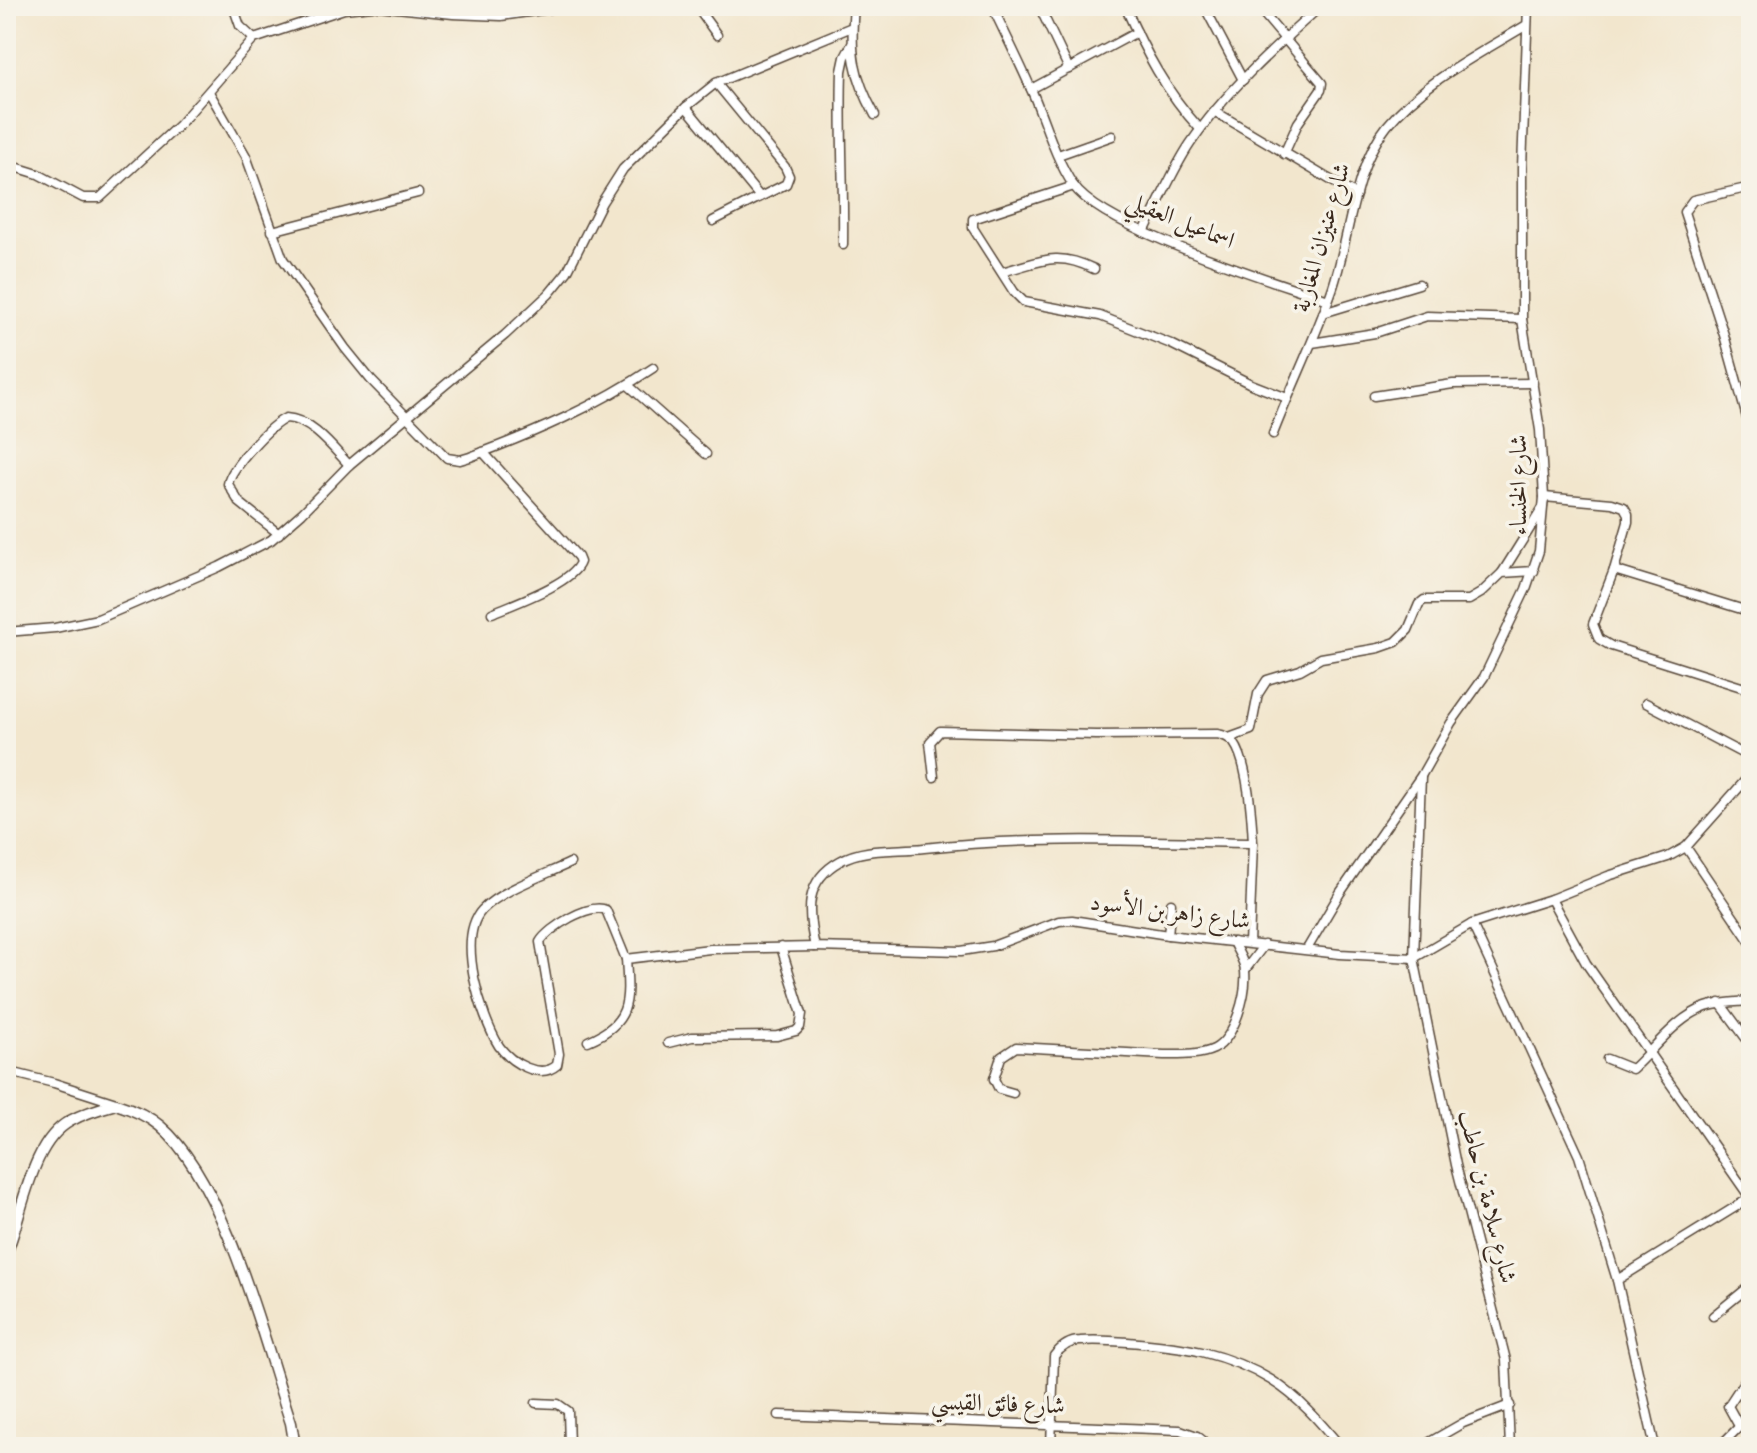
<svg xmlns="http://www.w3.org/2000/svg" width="1757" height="1453" font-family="Vollkorn,Amiri,serif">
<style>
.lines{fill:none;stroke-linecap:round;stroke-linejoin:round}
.minor-casing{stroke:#564638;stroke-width:11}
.tertiary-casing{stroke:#564638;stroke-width:13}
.minor{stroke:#fff;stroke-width:8}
.tertiary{stroke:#fff;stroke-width:10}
.labels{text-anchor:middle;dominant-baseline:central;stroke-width:7;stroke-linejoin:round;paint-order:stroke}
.street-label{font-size:24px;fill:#3b2a1e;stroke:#f7f3e8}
</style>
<rect width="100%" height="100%" fill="#f7f3e8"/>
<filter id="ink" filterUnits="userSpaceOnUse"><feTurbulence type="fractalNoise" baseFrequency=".0125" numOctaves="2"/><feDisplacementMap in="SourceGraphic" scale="16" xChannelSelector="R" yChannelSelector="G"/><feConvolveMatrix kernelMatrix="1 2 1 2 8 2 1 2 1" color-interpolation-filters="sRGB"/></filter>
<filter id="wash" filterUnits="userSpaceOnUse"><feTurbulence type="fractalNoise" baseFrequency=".006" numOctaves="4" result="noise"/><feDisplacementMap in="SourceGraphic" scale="32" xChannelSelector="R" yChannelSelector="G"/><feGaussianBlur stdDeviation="1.8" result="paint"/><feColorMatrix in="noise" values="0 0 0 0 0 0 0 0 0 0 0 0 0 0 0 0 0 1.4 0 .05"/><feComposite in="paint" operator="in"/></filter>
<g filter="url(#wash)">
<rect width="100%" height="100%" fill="#f2e6cd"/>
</g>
<g filter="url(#ink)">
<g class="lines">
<!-- minor casing -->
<g class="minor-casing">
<g id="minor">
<polyline points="233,6 240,26 254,39"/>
<polyline points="378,6 453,14 501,16 569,6"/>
<polyline points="696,6 717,35"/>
<path d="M854,6C850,51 853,75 875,115"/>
<path d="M992,6C1005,34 1019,61 1031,89C1045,121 1054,156 1073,185C1104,230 1272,280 1328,300"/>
<polyline points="1039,6 1069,69"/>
<path d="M1125,6C1145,52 1166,92 1200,129"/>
<polyline points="1204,6 1243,80"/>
<polyline points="1257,6 1322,83 1321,90 1298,123 1284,154"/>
<polyline points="1749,6 1751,12"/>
<polyline points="1079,9 1085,6"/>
<polyline points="1031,89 1137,32"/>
<path d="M209,92L246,156L283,259L345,348L371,380L447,458L460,460L470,457C534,433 597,406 653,368"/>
<polyline points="686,107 760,197 786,184 789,176 785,167 716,83"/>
<polyline points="1214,111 1356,195"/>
<polyline points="1058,155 1112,136"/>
<polyline points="6,164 38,174 83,198 100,198 179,125 254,39 344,9 372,6"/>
<polyline points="1074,186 973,219 973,228 1014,292 1024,302 1100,316 1171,344 1251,384 1287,398"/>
<polyline points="1751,187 1693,200 1684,212 1724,335 1751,432"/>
<polyline points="713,221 760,197"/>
<polyline points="272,231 418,193"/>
<path d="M1144,232C1159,203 1172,171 1190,144C1225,92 1274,48 1321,6"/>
<path d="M843,245C844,187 840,129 842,71L845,57L852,44"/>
<path d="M1002,272C1040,262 1056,250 1094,269"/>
<polyline points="1323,313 1419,284"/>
<polyline points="1312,343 1375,333 1427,316 1522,319"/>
<polyline points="628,385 706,454"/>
<polyline points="1374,396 1453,384 1533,383"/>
<path d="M1273,434C1292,385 1316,337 1333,287C1350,236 1353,168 1387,126C1423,82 1477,55 1525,26"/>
<path d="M483,452L578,557L580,562C573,583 513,604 492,613"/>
<polyline points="1544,497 1612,503 1624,507 1628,514 1628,522 1614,570 1751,612"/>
<path d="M279,534L239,502L228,484C231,467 270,425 286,418C311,419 333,448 349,465"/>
<polyline points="1614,570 1593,624 1599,639 1611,646 1751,690"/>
<polyline points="1502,573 1542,509"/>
<polyline points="6,632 55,628 98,619 219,567 271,540 302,513 349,465 505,335 549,294 567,272 602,202 623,169 686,107 716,83 852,27"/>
<polyline points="1646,703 1751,758"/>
<polyline points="1229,738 1251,730 1258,694 1267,680 1300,670 1321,658 1379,648 1396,642 1408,630 1419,604 1424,600 1469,600 1481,593 1502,573 1534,571"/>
<path d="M934,777L930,742L940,731L1096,735L1217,734C1224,735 1229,737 1234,743C1248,762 1252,819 1253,843"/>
<polyline points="1421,777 1414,958 1456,1165 1506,1360 1510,1447"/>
<polyline points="1686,847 1751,943"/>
<path d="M570,863C545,875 501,890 482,910C456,938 481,1017 499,1046C511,1063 540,1080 557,1065L559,1054L540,942C548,928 590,902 606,910L626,959L710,949L815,947"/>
<polyline points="1551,899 1586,963 1751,1199"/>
<polyline points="1472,924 1579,1156 1617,1280 1655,1447"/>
<polyline points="1168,935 1171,903"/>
<path d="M1249,944L1253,843C1142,841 1034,836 924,848C897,851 864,847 840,861C804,881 807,912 815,947L961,951L993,946L1059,921L1072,920L1168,935L1340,954L1414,958L1472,924L1551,899L1608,876L1668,857L1686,847L1751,774"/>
<polyline points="1307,949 1340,893 1421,776 1451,723 1484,677 1526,589 1539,551 1544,497 1540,430 1522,319 1522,168 1528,6"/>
<polyline points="1245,970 1264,945"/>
<polyline points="1720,1003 1751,1045"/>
<path d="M588,1041C631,1023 629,1002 626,959"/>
<polyline points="668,1043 692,1037 777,1036 796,1031 800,1027 802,1014 781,947"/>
<path d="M1607,1059L1632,1069C1654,1049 1677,1017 1706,1007C1720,1002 1736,1002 1751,1001"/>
<polyline points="6,1071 54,1083 116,1103"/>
<path d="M1013,1093L999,1089L994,1079L1001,1057L1016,1047L1164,1055C1180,1055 1199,1056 1214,1049C1235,1038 1247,994 1245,971C1245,962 1237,951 1233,942"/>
<polyline points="1617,1280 1750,1198"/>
<polyline points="1713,1316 1751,1285"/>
<polyline points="536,1403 558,1404 568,1411 569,1447"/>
<polyline points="779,1415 1180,1430 1197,1436 1211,1447"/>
<polyline points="1739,1426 1728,1406 1751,1371"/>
<path d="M1051,1447L1054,1356C1061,1347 1069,1341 1080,1341C1109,1339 1174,1345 1202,1352C1226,1358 1250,1367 1271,1380C1299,1397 1320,1422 1341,1447"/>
<polyline points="1421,1447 1463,1423 1510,1405"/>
<polyline points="1719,1447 1751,1415"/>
</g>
</g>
<!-- tertiary casing -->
<g class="tertiary-casing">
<path id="tertiary" d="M6,1253C23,1214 30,1143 70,1121C84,1113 101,1108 116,1104C132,1109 147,1115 160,1126C225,1181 264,1341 291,1423L295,1447"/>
</g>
<!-- minor -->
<use href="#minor" class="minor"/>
<!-- tertiary -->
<use href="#tertiary" class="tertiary"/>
</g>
</g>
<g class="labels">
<!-- street labels -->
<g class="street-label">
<text transform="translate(1180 222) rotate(22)">اسماعيل العقيلي</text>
<text transform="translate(1323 238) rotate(-74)">شارع عنيزان المغاربة</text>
<text transform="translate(1520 485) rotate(-90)">شارع الخنساء</text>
<text transform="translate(1170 913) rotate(7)">شارع زاهر بن الأسود</text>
<text transform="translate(1486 1197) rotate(76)">شارع سلامة بن حاطب</text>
<text transform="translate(998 1405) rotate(2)">شارع فائق القيسي</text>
</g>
</g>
<!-- margin -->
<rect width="1757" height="1453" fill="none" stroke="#f7f3e8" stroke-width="32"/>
</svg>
